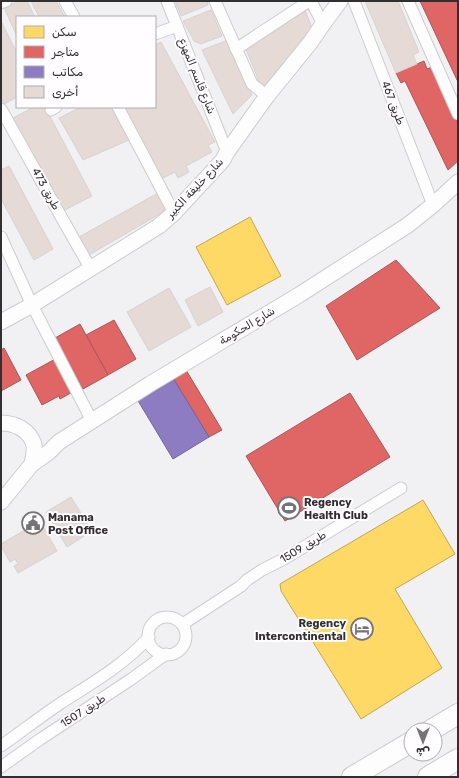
<svg xmlns="http://www.w3.org/2000/svg" width="459" height="778" font-family="Rubik,'Noto Sans Arabic',sans-serif">
<style>
.homes{fill:#ffd966;stroke:#c1a656}
.shops{fill:#e06666;stroke:#ac5656}
.offices{fill:#8e7cc3;stroke:#726597}
.building{fill:#e5dad6;stroke:#d5d3d4}
.lines{fill:none;stroke-linecap:round;stroke-linejoin:round}
.street-casing{stroke:#cecdce;stroke-width:13}
.secondary-casing{stroke:#cecdce;stroke-width:17}
.highway-casing{stroke:#cecdce;stroke-width:22}
.street{stroke:#fdfdfd;stroke-width:11}
.secondary{stroke:#fdfdfd;stroke-width:15}
.highway{stroke:#fdfdfd;stroke-width:20}
.labels{text-anchor:middle;dominant-baseline:central;stroke-width:4;stroke-linejoin:round;paint-order:stroke}
.street-label{font-size:11px;fill:#312f31;stroke:#fffdff}
.poi-label{font-size:11px;font-weight:bold;fill:#312f31;stroke:#fffdff;text-anchor:start}
</style>
<rect width="100%" height="100%" fill="#f1f0f2"/>
<!-- homes -->
<g class="homes">
<polygon points="250,217 281,276 227,305 196,247"/>
<polygon points="423,500 455,554 395,589 442,668 361,719 281,591 280,584"/>
</g>
<!-- shops -->
<g class="shops">
<polygon points="420,1 458,1 458,82"/>
<polygon points="424,61 427,69 432,67 458,124 458,161 448,170 405,81 401,83 396,73"/>
<polygon points="396,260 440,308 357,360 326,306"/>
<polygon points="114,320 136,359 108,375 86,335"/>
<polygon points="80,324 108,375 83,389 55,338"/>
<polygon points="4,348 21,380 1,391 1,350"/>
<polygon points="59,357 76,390 60,399 59,396 42,405 26,375"/>
<polygon points="186,370 222,430 209,437 173,378"/>
<polygon points="350,393 390,457 285,521 246,456"/>
</g>
<!-- offices -->
<polygon class="offices" points="173,378 209,437 173,459 137,399"/>
<!-- building -->
<g class="building">
<polygon points="19,1 27,1 35,17 17,17 17,36 4,8"/>
<polygon points="31,1 56,1 65,17 39,17"/>
<polygon points="175,1 207,1 208,5 181,16"/>
<polygon points="365,1 398,1 419,52 413,55 417,64 396,73"/>
<polygon points="304,8 312,28 262,89 244,44"/>
<polygon points="211,10 222,36 201,44 194,41 183,21"/>
<polygon points="1,21 17,53 17,97 4,104 1,97"/>
<polygon points="228,40 252,95 233,114 202,50"/>
<polygon points="161,42 215,142 208,145 212,152 186,166 189,172 178,178 175,172 161,179 122,107 155,107 155,45"/>
<polygon points="34,107 45,107 92,196 63,211 13,118"/>
<polygon points="81,107 111,107 129,140 83,160 59,118"/>
<polygon points="9,166 53,249 34,260 1,199 1,170"/>
<polygon points="158,193 165,205 163,212 89,255 79,237"/>
<polygon points="210,287 223,312 198,326 185,300"/>
<polygon points="169,288 191,327 149,351 127,312"/>
<polygon points="71,497 92,531 67,547 46,512"/>
<polygon points="40,521 57,551 18,573 14,566 18,564 15,559 10,562 1,546 1,544"/>
</g>
<g class="lines">
<!-- street casing -->
<g class="street-casing">
<g id="street">
<polyline points="65,1 74,17"/>
<polyline points="167,1 227,152"/>
<polyline points="215,1 252,84 267,96"/>
<polyline points="311,1 323,24"/>
<polyline points="354,1 433,205"/>
<polyline points="408,1 458,114"/>
<polyline points="1,3 6,1"/>
<polyline points="155,34 177,26"/>
<polyline points="236,49 309,1"/>
<polyline points="118,107 174,213"/>
<path d="M1,109C31,162 60,216 91,269"/>
<polyline points="51,110 56,107"/>
<polyline points="1,237 32,305 92,421"/>
<circle cx="167" cy="636" r="19"/>
<polyline points="182,624 189,620 241,586 247,580 262,570 284,559 401,488"/>
<path d="M1,746C21,732 40,717 61,703C92,683 124,665 149,637"/>
<polyline points="1,767 39,740 130,680 166,654"/>
</g>
</g>
<!-- secondary casing -->
<g class="secondary-casing">
<g id="secondary">
<polyline points="1,322 32,305 159,226 174,213 223,160 227,152 267,96 310,43 323,24 340,1"/>
<path d="M1,423C15,423 30,430 34,445C35,451 33,458 32,464"/>
<polyline points="1,502 32,464 49,452 59,442 150,384 299,295 408,225 433,205 458,182"/>
</g>
</g>
<!-- highway casing -->
<g class="highway-casing">
<g id="highway">
<polyline points="431,730 458,714"/>
<polyline points="352,777 411,742"/>
<polyline points="428,777 458,759"/>
</g>
</g>
<!-- street -->
<use href="#street" class="street"/>
<!-- secondary -->
<use href="#secondary" class="secondary"/>
<!-- highway -->
<use href="#highway" class="highway"/>
</g>
<!-- icons -->
<defs>
<g id="stadium-ring" transform="scale(1.15)"><circle r="9.5" fill="#fffdff" stroke="#747375" stroke-width="1.5"/><path d="M0-5a6.5 5 0 1 0 0 10a6.5 5 0 1 0 0-10ZM-3.5-1.8h7v3.6h-7Z" fill="#747375"/></g>
<g id="civic-ring" transform="scale(1.15)"><circle r="9.5" fill="#fffdff" stroke="#747375" stroke-width="1.5"/><path d="M-.6-6.5H3V-4.5H.6V-3L4-1V1h2V6H-6V1h2V-1L-.6-3ZM-1.2 2.5V6h2.4V2.5Z" fill="#747375"/></g>
<g id="hotel-ring" transform="scale(1.15)"><circle r="9.5" fill="#fffdff" stroke="#747375" stroke-width="1.5"/><path d="M-6-4.5h1.5V1H6V5H4.5V3h-9V5H-6ZM-4 0a1.8 1.8 0 1 1 3.6 0ZM.5 0V-2.5h3Q6-2.5 6 0Z" fill="#747375"/></g>
</defs>
<g fill-rule="evenodd">
<use href="#stadium-ring" x="289" y="508"/>
<use href="#civic-ring" x="33" y="523"/>
<use href="#hotel-ring" x="362" y="629"/>
</g>
<g class="labels">
<!-- street labels -->
<g class="street-label">
<text transform="translate(197 76) rotate(68)">شارع قاسم المهزع</text>
<text transform="translate(393 103) rotate(69)">طريق 467</text>
<text transform="translate(195 188) rotate(-47)">شارع خليفة الكبير</text>
<text transform="translate(46 189) rotate(61)">طريق 473</text>
<text transform="translate(247 326) rotate(-31)">شارع الحكومة</text>
<text transform="translate(303 547) rotate(-31)">طريق 1509</text>
<text transform="translate(83 711) rotate(-33)">طريق 1507</text>
</g>
<!-- poi labels -->
<g class="poi-label">
<text x="304" y="502">Regency<tspan x="304" dy="13">Health Club</tspan></text>
<text x="48" y="517">Manama<tspan x="48" dy="13">Post Office</tspan></text>
<text x="346" y="623" text-anchor="end">Regency<tspan x="346" dy="13">Intercontinental</tspan></text>
</g>
</g>
<!-- border -->
<rect width="459" height="778" fill="none" stroke="#312f31" stroke-width="4"/>
<!-- legend -->
<rect x="16" y="16" width="140" height="92" fill="#fffdff" stroke="#adabad"/>
<rect x="24" y="26" width="20" height="12" fill="#ffd966" stroke="#adabad"/>
<text x="52" y="36" font-size="12" fill="#312f31">سكن</text>
<rect x="24" y="46" width="20" height="12" fill="#e06666" stroke="#adabad"/>
<text x="52" y="56" font-size="12" fill="#312f31">متاجر</text>
<rect x="24" y="66" width="20" height="12" fill="#8e7cc3" stroke="#adabad"/>
<text x="52" y="76" font-size="12" fill="#312f31">مكاتب</text>
<rect x="24" y="86" width="20" height="12" fill="#e5dad6" stroke="#adabad"/>
<text x="52" y="96" font-size="12" fill="#312f31">أخرى</text>
<!-- north arrow -->
<g transform="translate(423 742) rotate(180)"><circle r="19" fill="#fffdff" stroke="#adabad"/>
<path d="M0-3L7 15L0 10L-7 15Z" fill="#747375"/>
<text y="-6" font-size="11" font-weight="bold" text-anchor="middle" fill="#312f31">ش</text>
</g>
</svg>
